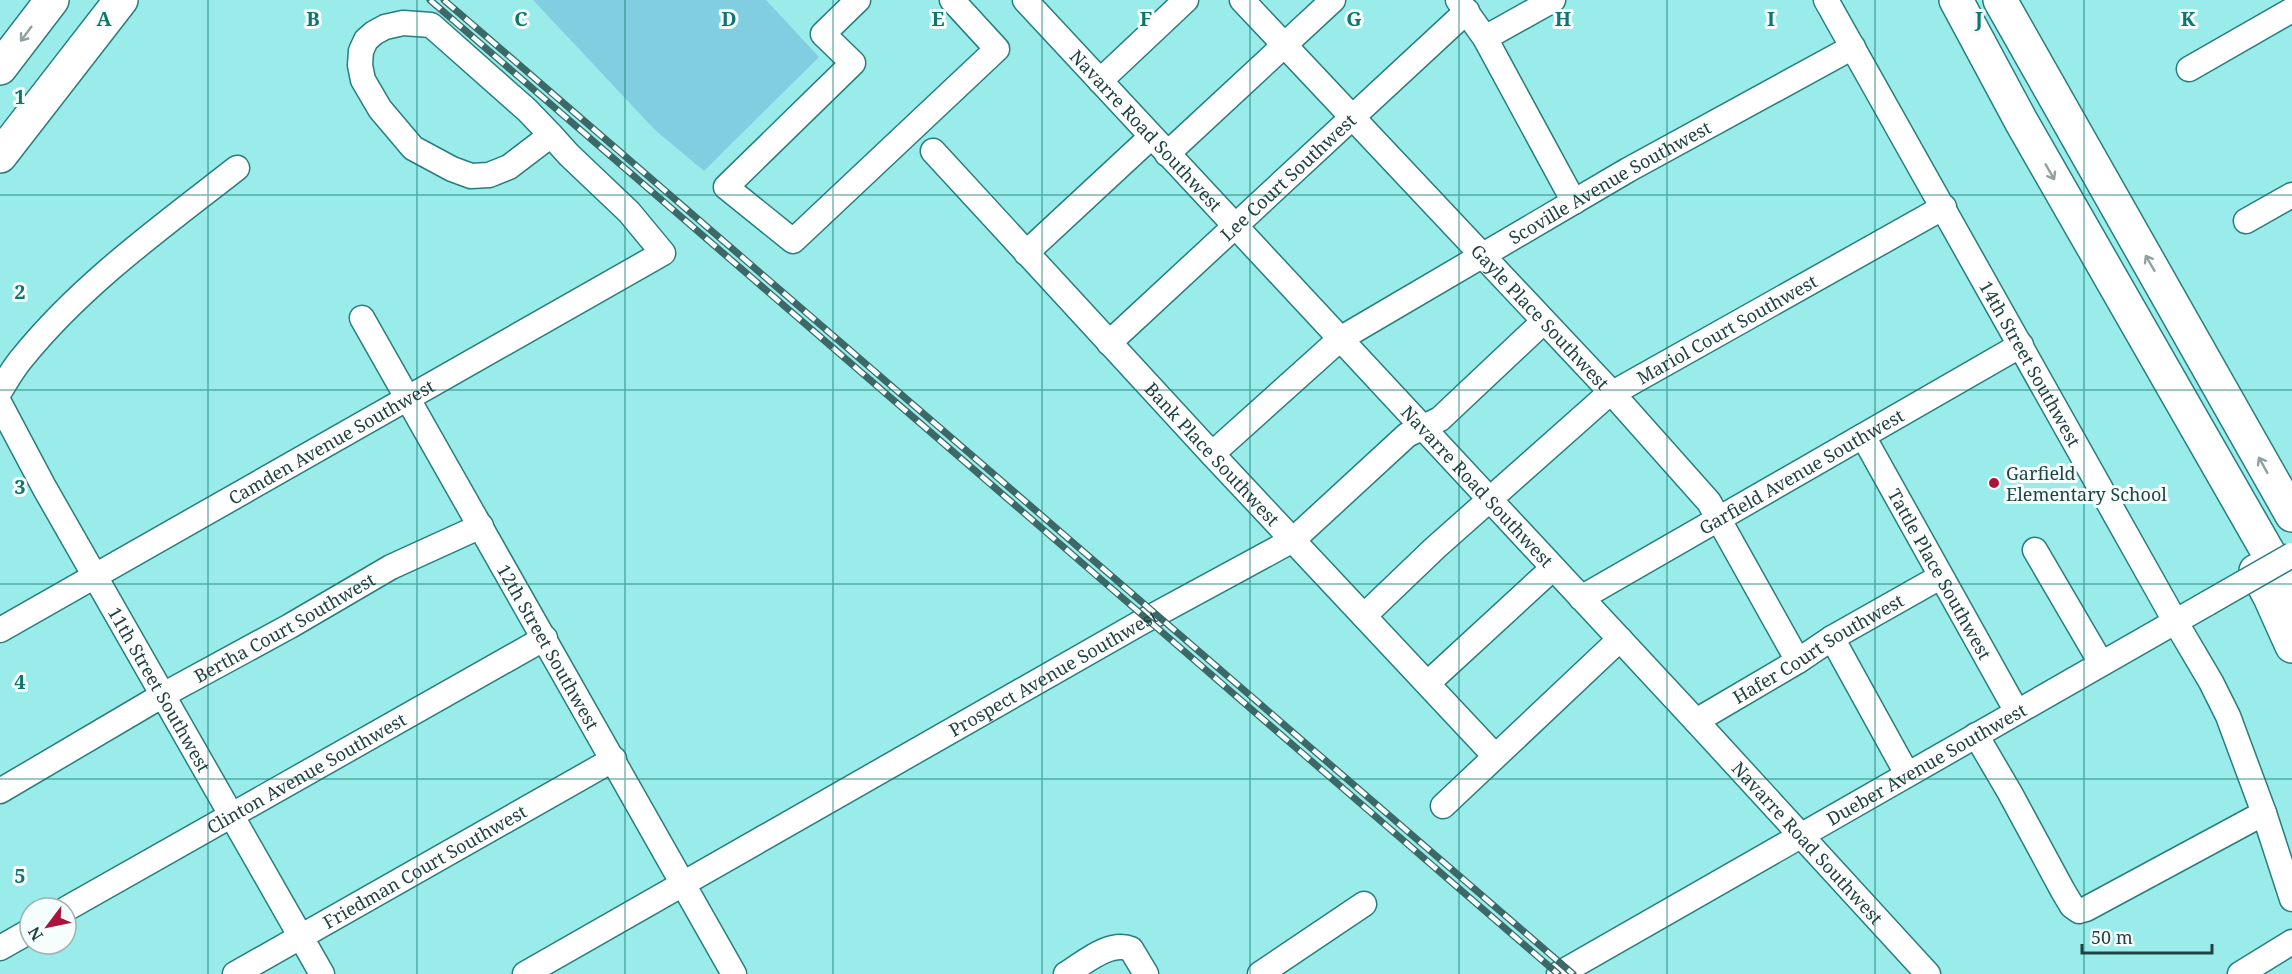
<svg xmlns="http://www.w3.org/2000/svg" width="2292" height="974" font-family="'Noto Serif',serif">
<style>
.building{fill:#81cee0}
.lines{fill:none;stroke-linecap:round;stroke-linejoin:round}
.minor-casing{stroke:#287e7e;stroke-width:27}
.highway-casing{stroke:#287e7e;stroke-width:36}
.minor{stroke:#fff;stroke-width:24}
.highway{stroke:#fff;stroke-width:33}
.rail-casing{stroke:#3c6968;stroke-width:7}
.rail{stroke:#f6fdfd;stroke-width:4.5;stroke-dasharray:14;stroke-linecap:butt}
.minor-bridge-casing{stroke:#287e7e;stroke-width:27;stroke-linecap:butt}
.minor-bridge{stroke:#fff;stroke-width:24}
.oneway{stroke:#90a1a0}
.grid{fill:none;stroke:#0f766e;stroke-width:1.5;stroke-opacity:0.55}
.poi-dot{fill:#a9133c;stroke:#f6fdfd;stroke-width:2}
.labels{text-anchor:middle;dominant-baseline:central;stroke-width:6;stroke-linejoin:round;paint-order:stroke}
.street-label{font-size:18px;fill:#204342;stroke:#f6fdfd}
.poi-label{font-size:18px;fill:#204342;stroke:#f6fdfd;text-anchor:start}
.grid-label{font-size:20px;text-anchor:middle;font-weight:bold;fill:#0f766e;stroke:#f6fdfd;stroke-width:6;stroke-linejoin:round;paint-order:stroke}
</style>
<rect width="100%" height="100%" fill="#9aecea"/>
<!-- building -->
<polygon class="building" points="533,0 766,0 819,57 704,171 655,130"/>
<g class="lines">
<!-- minor casing -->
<g class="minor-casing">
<g id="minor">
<polyline points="858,0 823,34 853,63 726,187 793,241 997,49 952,0"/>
<path id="s1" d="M1025,0L1696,721L1928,974"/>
<path id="s2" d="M1242,0L1612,393L1709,502L1798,661"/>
<polyline points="1458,0 1485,38 1574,202"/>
<path id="s3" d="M1826,0L2175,621L2211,682L2228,716L2264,813L2292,899"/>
<polyline points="1485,38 1553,0"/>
<polyline points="2189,69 2292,10"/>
<polyline points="1100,81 1186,0"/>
<path id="s4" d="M933,151L1212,454L1495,756"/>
<polyline points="1167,154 1333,0"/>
<polyline points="2246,221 2292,195"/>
<polyline points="1026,253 1151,137"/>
<path id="s5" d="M362,318L734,974"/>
<path id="s6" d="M1109,343L1467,11"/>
<path d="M0,391C7,380 14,367 23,357C83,283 163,226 237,168"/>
<path id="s7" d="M0,404L44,487L322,974"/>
<path id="s8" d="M1863,436L2017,712"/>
<path id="s9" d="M1212,454L1340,339L1628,170L1853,47"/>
<polyline points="2035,550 2101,663"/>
<path id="s10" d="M1581,598L2021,345"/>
<path id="s11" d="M1364,616L1435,548L1604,398L1944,207"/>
<path id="s12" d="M0,630L663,253L629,212L569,155L551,135L527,110L431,25L403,23L385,27L374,33L366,40L361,51L360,65L363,80L380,109L413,148L452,169L471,176L489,175L509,167L551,135"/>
<polyline points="1832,638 1907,774"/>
<polyline points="1428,683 1553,568"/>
<path id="s13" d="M1696,721L1798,661L1832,638L1940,577"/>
<polyline points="1976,735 2010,793 2063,891 2072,906 2079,911 2086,909 2264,813"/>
<path id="s14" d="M0,791L163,695L290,626L391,567L481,526"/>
<polyline points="1443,806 1620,639"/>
<path id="s15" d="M66,909L545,638"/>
<polyline points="0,948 30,931"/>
<path id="s16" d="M235,974L614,759"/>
<path id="s17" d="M525,974L1140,623L1293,540L1407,435L1440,419L1543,322"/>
<path d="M1066,974C1084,963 1110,940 1131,949L1146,974"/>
<polyline points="1260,974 1364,904"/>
<path id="s18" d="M1559,974L2208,603"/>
<polyline points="2240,974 2292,942"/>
</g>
</g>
<!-- highway casing -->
<g class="highway-casing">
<g id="highway">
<polyline points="1956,0 2021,121 2292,594"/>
<polyline points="2000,0 2292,515"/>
<polyline points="0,68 52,0"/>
<polyline points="0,156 121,0"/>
<polyline points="2256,571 2270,597 2292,646"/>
</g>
</g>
<!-- minor -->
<use href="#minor" class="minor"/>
<!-- highway -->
<use href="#highway" class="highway"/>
<!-- rail casing -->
<g class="rail-casing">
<g id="rail">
<polyline points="430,0 1558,974"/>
<polyline points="444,0 1573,974"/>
</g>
</g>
<!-- rail -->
<use href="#rail" class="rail"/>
<!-- minor-bridge casing -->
<g class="minor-bridge-casing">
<polyline id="minor-bridge" points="2208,603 2292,555"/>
</g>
<!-- minor-bridge -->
<use href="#minor-bridge" class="minor-bridge"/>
</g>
<!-- one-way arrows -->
<defs><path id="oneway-shaft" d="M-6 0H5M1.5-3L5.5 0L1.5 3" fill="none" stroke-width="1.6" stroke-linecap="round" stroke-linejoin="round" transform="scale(1.5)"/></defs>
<g class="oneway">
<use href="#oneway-shaft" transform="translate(26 34) rotate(127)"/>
<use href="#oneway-shaft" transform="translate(2050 172) rotate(60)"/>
<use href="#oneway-shaft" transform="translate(2150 263) rotate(-120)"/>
<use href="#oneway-shaft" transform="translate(2263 465) rotate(-119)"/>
</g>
<!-- grid -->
<path class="grid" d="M208,0V974M417,0V974M625,0V974M833,0V974M1042,0V974M1250,0V974M1459,0V974M1667,0V974M1875,0V974M2084,0V974M0,195H2292M0,390H2292M0,584H2292M0,779H2292"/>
<!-- markers -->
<circle class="poi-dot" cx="1994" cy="483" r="6"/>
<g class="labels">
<!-- street labels -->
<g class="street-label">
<text stroke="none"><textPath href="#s1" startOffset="178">Navarre Road Southwest</textPath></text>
<text stroke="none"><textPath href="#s6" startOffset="244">Lee Court Southwest</textPath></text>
<text stroke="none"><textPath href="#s9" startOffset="484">Scoville Avenue Southwest</textPath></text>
<text stroke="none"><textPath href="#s2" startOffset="435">Gayle Place Southwest</textPath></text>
<text stroke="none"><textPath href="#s11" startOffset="465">Mariol Court Southwest</textPath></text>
<text stroke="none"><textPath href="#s3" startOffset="417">14th Street Southwest</textPath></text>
<text stroke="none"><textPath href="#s12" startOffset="381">Camden Avenue Southwest</textPath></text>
<text stroke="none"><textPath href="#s4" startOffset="412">Bank Place Southwest</textPath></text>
<text stroke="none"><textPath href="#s10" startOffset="254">Garfield Avenue Southwest</textPath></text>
<text stroke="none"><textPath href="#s1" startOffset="664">Navarre Road Southwest</textPath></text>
<text stroke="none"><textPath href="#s8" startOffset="158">Tattle Place Southwest</textPath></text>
<text stroke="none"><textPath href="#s14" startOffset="328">Bertha Court Southwest</textPath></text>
<text stroke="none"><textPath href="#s5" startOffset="378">12th Street Southwest</textPath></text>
<text stroke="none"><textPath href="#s13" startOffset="142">Hafer Court Southwest</textPath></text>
<text stroke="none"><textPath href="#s17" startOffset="608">Prospect Avenue Southwest</textPath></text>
<text stroke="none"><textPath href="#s7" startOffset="327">11th Street Southwest</textPath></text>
<text stroke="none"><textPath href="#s18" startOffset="423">Dueber Avenue Southwest</textPath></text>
<text stroke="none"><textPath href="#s15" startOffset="276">Clinton Avenue Southwest</textPath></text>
<text stroke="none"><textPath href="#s1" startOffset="1150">Navarre Road Southwest</textPath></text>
<text stroke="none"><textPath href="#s16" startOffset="218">Friedman Court Southwest</textPath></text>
</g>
<!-- poi labels -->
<g class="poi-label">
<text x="2006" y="473">Garfield<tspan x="2006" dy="21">Elementary School</tspan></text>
</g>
</g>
<g class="grid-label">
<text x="104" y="26">A</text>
<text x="313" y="26">B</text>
<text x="521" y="26">C</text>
<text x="729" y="26">D</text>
<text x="938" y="26">E</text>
<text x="1146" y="26">F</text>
<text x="1354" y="26">G</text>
<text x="1563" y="26">H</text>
<text x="1771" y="26">I</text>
<text x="1979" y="26">J</text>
<text x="2188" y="26">K</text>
<text x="20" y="104">1</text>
<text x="20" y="299">2</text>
<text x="20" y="494">3</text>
<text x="20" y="689">4</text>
<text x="20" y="883">5</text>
</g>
<!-- north arrow -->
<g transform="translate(48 926) rotate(238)"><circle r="28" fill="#f6fdfd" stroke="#a0b3b2" stroke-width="1.5"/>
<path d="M0-4.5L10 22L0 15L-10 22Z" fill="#a9133c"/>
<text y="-9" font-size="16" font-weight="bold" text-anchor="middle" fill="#204342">N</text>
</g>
<!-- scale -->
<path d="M2082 944v9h130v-9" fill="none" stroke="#204342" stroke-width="3"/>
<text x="2091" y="944" font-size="18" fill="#204342" stroke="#f6fdfd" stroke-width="4.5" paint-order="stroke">50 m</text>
</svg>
